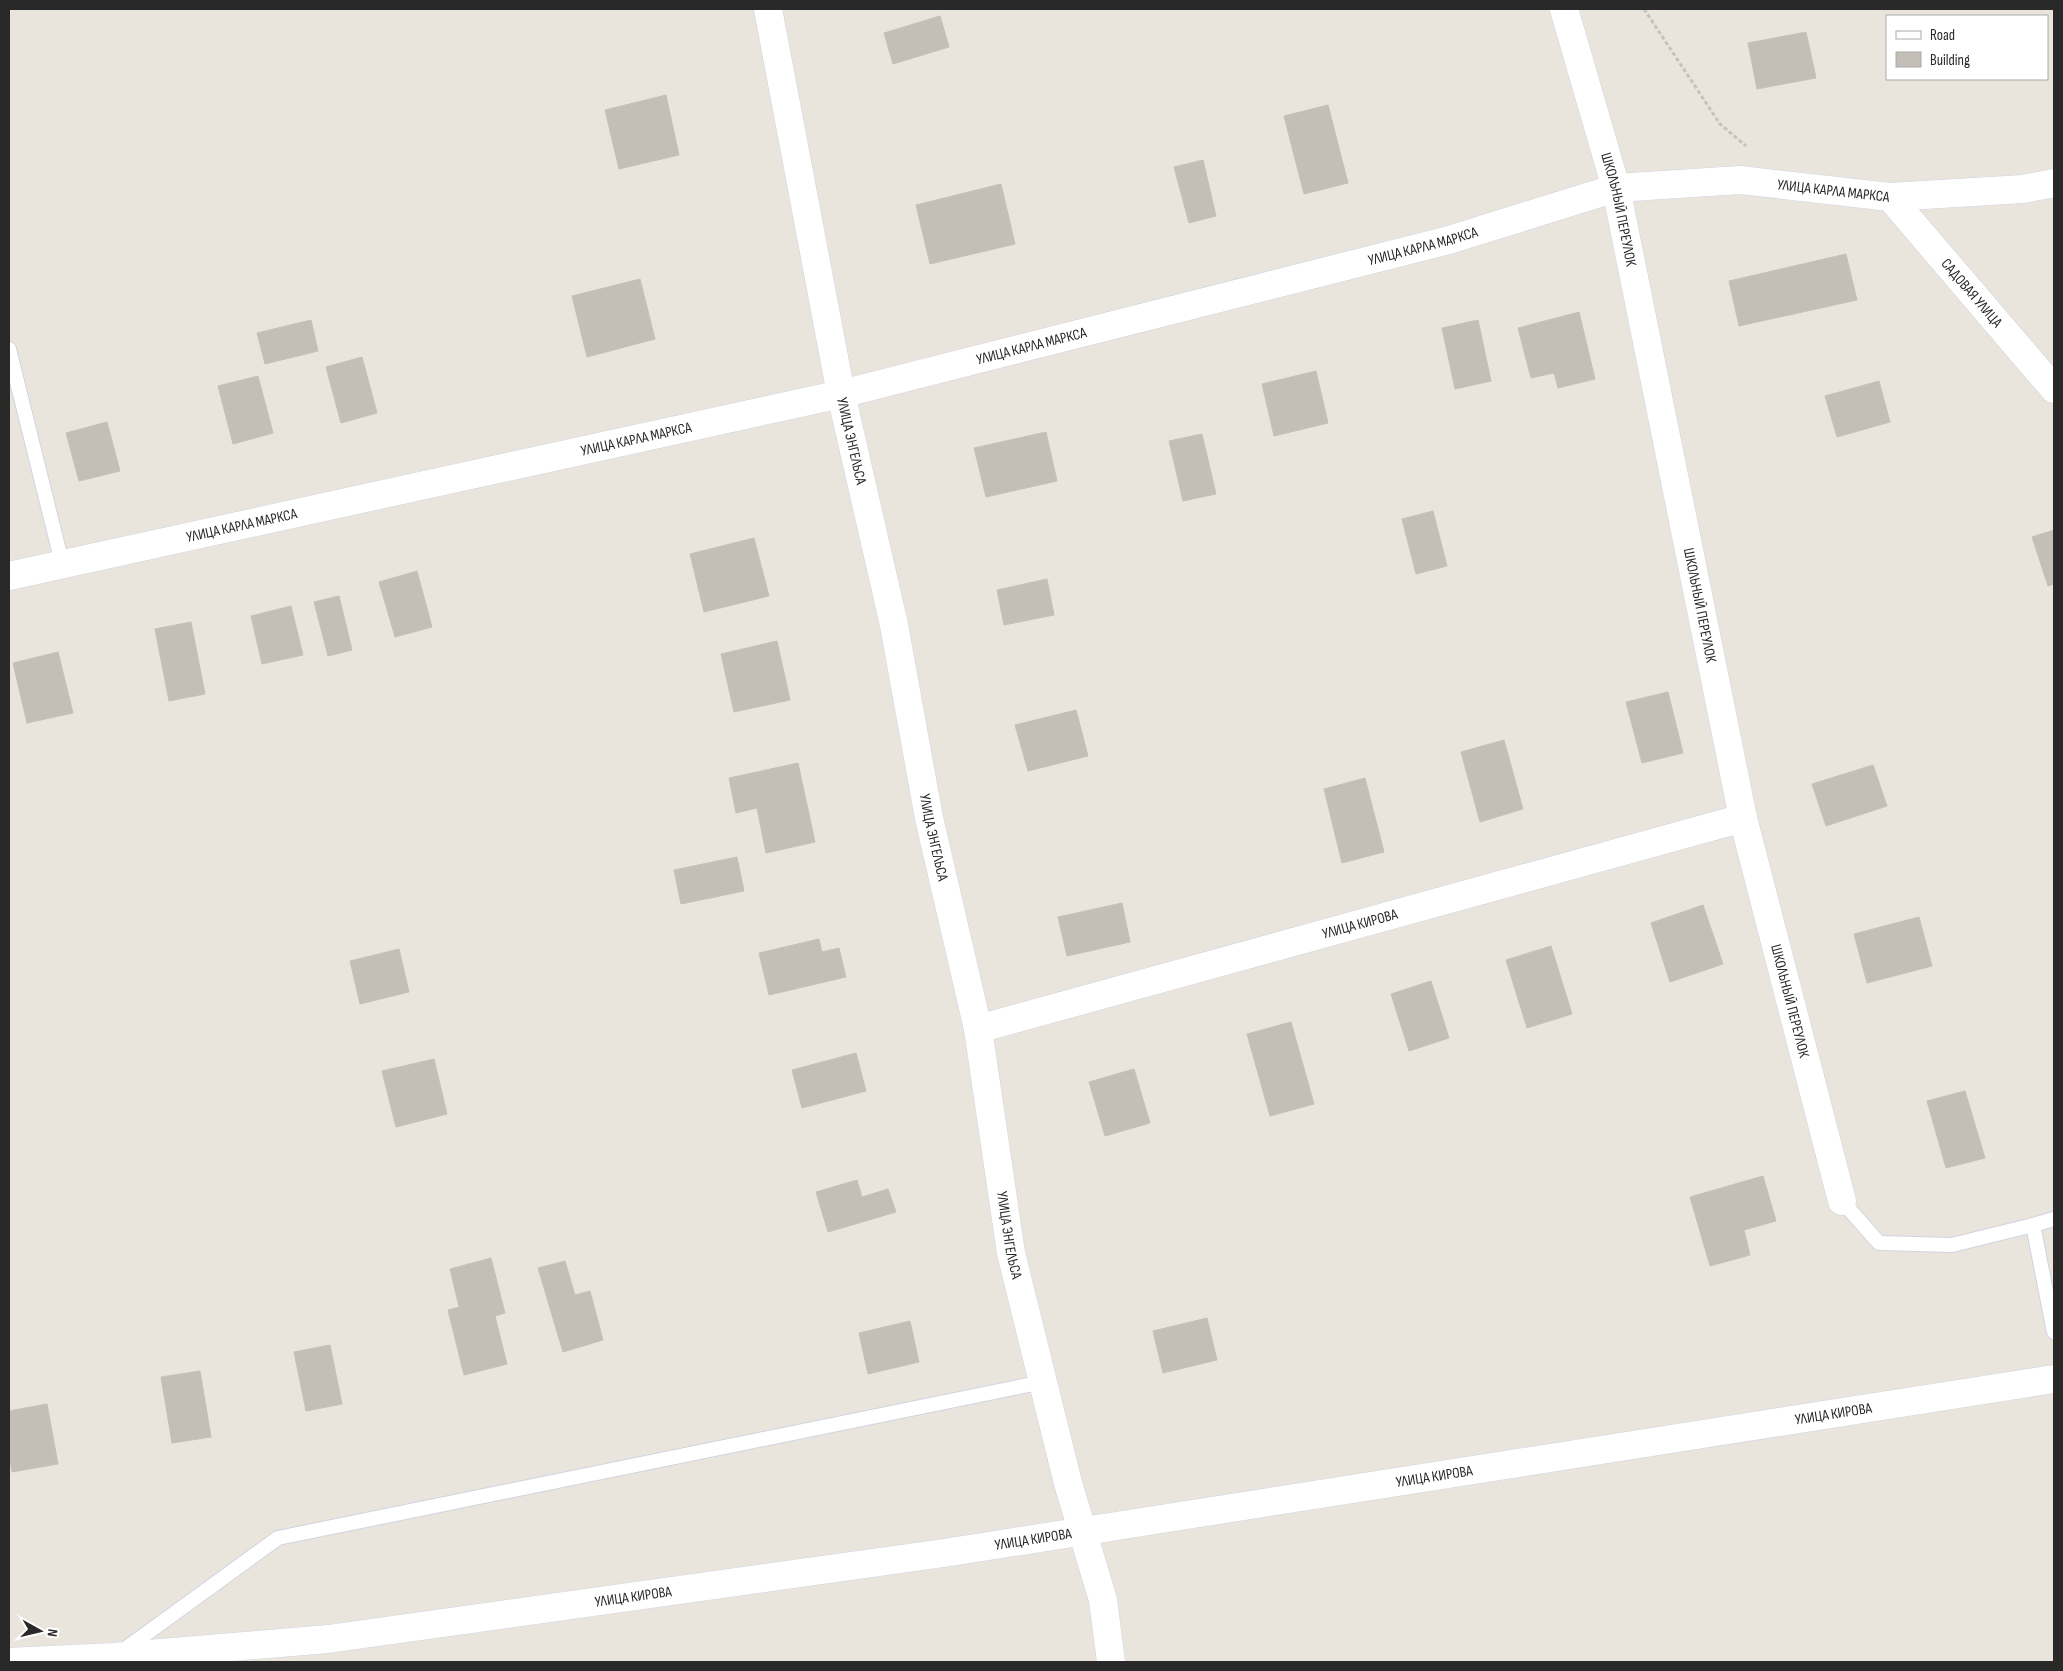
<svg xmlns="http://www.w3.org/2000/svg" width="2063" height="1671" font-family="'Sofia Sans Condensed',sans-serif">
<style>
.building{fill:#c3bfb7;stroke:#c5c1b6}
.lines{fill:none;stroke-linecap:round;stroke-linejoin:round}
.lane-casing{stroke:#d1d3e1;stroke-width:16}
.street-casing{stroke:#d1d3e1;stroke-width:29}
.secondary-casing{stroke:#d1d3e1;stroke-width:29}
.path{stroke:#c3c3c3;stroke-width:3;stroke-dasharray:4 2.5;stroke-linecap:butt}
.lane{stroke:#fff;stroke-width:14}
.street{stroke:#fff;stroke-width:28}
.secondary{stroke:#fff;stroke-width:28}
.labels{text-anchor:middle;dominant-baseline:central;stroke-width:4.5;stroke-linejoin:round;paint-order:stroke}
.street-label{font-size:15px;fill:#292929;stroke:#fff}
</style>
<rect width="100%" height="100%" fill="#eae5dc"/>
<!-- building -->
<g class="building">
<polygon points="940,16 949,47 893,64 884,33"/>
<polygon points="1806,32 1816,78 1757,89 1748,43"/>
<polygon points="666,95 679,155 619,169 605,110"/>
<polygon points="1328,105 1348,183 1304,194 1284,116"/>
<polygon points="1203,160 1216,216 1189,223 1174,167"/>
<polygon points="1001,184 1015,244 930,264 916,205"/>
<polygon points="1846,254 1857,300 1739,326 1729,281"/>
<polygon points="640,279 655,339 587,357 572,296"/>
<polygon points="1579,312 1595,379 1558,388 1554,373 1531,378 1518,328"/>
<polygon points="311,320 318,351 265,364 257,333"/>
<polygon points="1478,320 1491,381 1455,389 1442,328"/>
<polygon points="362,357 377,413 341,423 326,367"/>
<polygon points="1316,371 1328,423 1274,436 1262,384"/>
<polygon points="258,376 273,433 233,444 218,386"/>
<polygon points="1879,381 1890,422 1837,437 1825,396"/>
<polygon points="107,422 120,471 79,481 66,433"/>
<polygon points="1046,432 1057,481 986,497 974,448"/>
<polygon points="1202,434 1216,494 1183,501 1169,441"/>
<polygon points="1433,511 1447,566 1416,574 1402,519"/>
<polygon points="2054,530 2054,584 2048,586 2032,537"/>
<polygon points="754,538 769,596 704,612 690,554"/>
<polygon points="417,571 432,627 395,637 379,582"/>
<polygon points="1047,579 1054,615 1004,625 997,590"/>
<polygon points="339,596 352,650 328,656 314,602"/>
<polygon points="291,606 303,655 262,664 251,616"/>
<polygon points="191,622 205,694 169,701 155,629"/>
<polygon points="777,641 790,700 734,712 721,654"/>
<polygon points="58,652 73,713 27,723 13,663"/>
<polygon points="1668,692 1683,753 1642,763 1626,702"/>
<polygon points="1076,710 1088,756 1028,771 1015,725"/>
<polygon points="1504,740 1523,809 1480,822 1461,752"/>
<polygon points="798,763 815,842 766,853 757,808 736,813 729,778"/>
<polygon points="1873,765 1887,806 1826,826 1812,784"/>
<polygon points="1365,778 1384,852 1342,863 1324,789"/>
<polygon points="737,857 744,891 681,904 674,870"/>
<polygon points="1122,903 1130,942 1067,956 1058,917"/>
<polygon points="1703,905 1723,964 1670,982 1651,923"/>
<polygon points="1919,917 1932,966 1867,983 1854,934"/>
<polygon points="819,939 822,952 839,948 846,977 769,995 759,953"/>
<polygon points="1551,946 1572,1014 1527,1028 1506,960"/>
<polygon points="399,949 409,992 360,1004 350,961"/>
<polygon points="1431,981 1449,1038 1409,1051 1391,994"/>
<polygon points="1291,1022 1314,1104 1270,1116 1247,1034"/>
<polygon points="856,1053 866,1091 802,1108 792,1070"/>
<polygon points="434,1059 447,1114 396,1127 382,1071"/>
<polygon points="1134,1069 1150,1123 1105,1136 1089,1082"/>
<polygon points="1965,1091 1985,1158 1946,1168 1927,1101"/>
<polygon points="1763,1176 1776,1221 1744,1230 1750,1255 1710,1266 1690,1197"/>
<polygon points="857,1180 862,1197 888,1189 896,1212 828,1232 816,1192"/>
<polygon points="491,1258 505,1313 495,1316 507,1364 464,1375 448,1310 459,1307 450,1269"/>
<polygon points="565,1261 575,1295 590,1291 603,1340 563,1352 538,1268"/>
<polygon points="1207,1318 1217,1360 1163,1373 1153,1331"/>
<polygon points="910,1321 919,1362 868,1374 859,1333"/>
<polygon points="330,1345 342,1404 306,1411 294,1352"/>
<polygon points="200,1371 211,1437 172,1443 161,1377"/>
<polygon points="47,1404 58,1464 12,1472 9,1454 9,1411"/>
</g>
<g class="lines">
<!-- lane casing -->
<g class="lane-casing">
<g id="lane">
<polyline points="9,349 62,563"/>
<polyline points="1842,1201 1879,1243 1952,1245 2033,1225 2054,1332"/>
<polyline points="2033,1225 2054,1219"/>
<polyline points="121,1652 278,1538 1043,1382"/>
</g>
</g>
<!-- street casing -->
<g class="street-casing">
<g id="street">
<path id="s1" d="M768,9L841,394L894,625L929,818L978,1029L1011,1253L1068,1483L1103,1600L1111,1662"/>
<path id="s2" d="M1564,9L1616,188L1743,818L1842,1201"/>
<path id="s3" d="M1890,197L2054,389"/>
<path id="s4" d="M9,576L841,394L1449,240L1616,188L1740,180L1890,197L2023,189L2054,183"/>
<path id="s5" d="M978,1029L1743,818"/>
</g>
</g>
<!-- secondary casing -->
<g class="secondary-casing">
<g id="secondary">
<path id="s6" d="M9,1662L113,1657L328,1639L944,1553L2054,1379"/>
</g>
</g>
<!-- path -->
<polyline class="path" points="1644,9 1720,124 1746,146"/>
<!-- lane -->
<use href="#lane" class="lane"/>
<!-- street -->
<use href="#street" class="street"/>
<!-- secondary -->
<use href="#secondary" class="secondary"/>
</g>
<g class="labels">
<!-- street labels -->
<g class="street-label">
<text stroke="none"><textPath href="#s4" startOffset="1872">УЛИЦА КАРЛА МАРКСА</textPath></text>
<text stroke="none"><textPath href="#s2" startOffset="208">ШКОЛЬНЫЙ ПЕРЕУЛОК</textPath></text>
<text stroke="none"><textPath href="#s4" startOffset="1452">УЛИЦА КАРЛА МАРКСА</textPath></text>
<text stroke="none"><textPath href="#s3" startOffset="126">САДОВАЯ УЛИЦА</textPath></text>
<text stroke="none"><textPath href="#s4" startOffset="1048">УЛИЦА КАРЛА МАРКСА</textPath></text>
<text stroke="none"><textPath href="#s4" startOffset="642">УЛИЦА КАРЛА МАРКСА</textPath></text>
<text stroke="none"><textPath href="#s1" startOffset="440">УЛИЦА ЭНГЕЛЬСА</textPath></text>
<text stroke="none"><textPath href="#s4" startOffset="238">УЛИЦА КАРЛА МАРКСА</textPath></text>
<text stroke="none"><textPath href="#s2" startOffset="612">ШКОЛЬНЫЙ ПЕРЕУЛОК</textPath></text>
<text stroke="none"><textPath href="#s1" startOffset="845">УЛИЦА ЭНГЕЛЬСА</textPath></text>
<text stroke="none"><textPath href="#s5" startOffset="396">УЛИЦА КИРОВА</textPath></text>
<text stroke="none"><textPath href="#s2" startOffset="1018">ШКОЛЬНЫЙ ПЕРЕУЛОК</textPath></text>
<text stroke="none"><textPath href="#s1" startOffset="1250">УЛИЦА ЭНГЕЛЬСА</textPath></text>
<text stroke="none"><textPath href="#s6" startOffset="1842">УЛИЦА КИРОВА</textPath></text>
<text stroke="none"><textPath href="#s6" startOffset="1438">УЛИЦА КИРОВА</textPath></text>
<text stroke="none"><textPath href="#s6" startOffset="1032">УЛИЦА КИРОВА</textPath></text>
<text stroke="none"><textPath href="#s6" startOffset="628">УЛИЦА КИРОВА</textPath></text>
</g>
</g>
<!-- border -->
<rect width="2063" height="1671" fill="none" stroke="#292929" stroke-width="20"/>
<!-- legend -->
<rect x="1886" y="15" width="162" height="65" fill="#ffffff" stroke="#a9a9a9"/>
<rect x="1896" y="31" width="25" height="8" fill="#ffffff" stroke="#a9a9a9"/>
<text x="1930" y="40" font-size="15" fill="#292929">Road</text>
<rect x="1896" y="52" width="25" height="15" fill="#c3bfb7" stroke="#a9a9a9"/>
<text x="1930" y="65" font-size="15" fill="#292929">Building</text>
<!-- north arrow -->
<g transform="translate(40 1631) rotate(98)" stroke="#ffffff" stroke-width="4" paint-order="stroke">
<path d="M0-4L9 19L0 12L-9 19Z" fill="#292929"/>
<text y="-8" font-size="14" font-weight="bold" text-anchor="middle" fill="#292929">N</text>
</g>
</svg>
